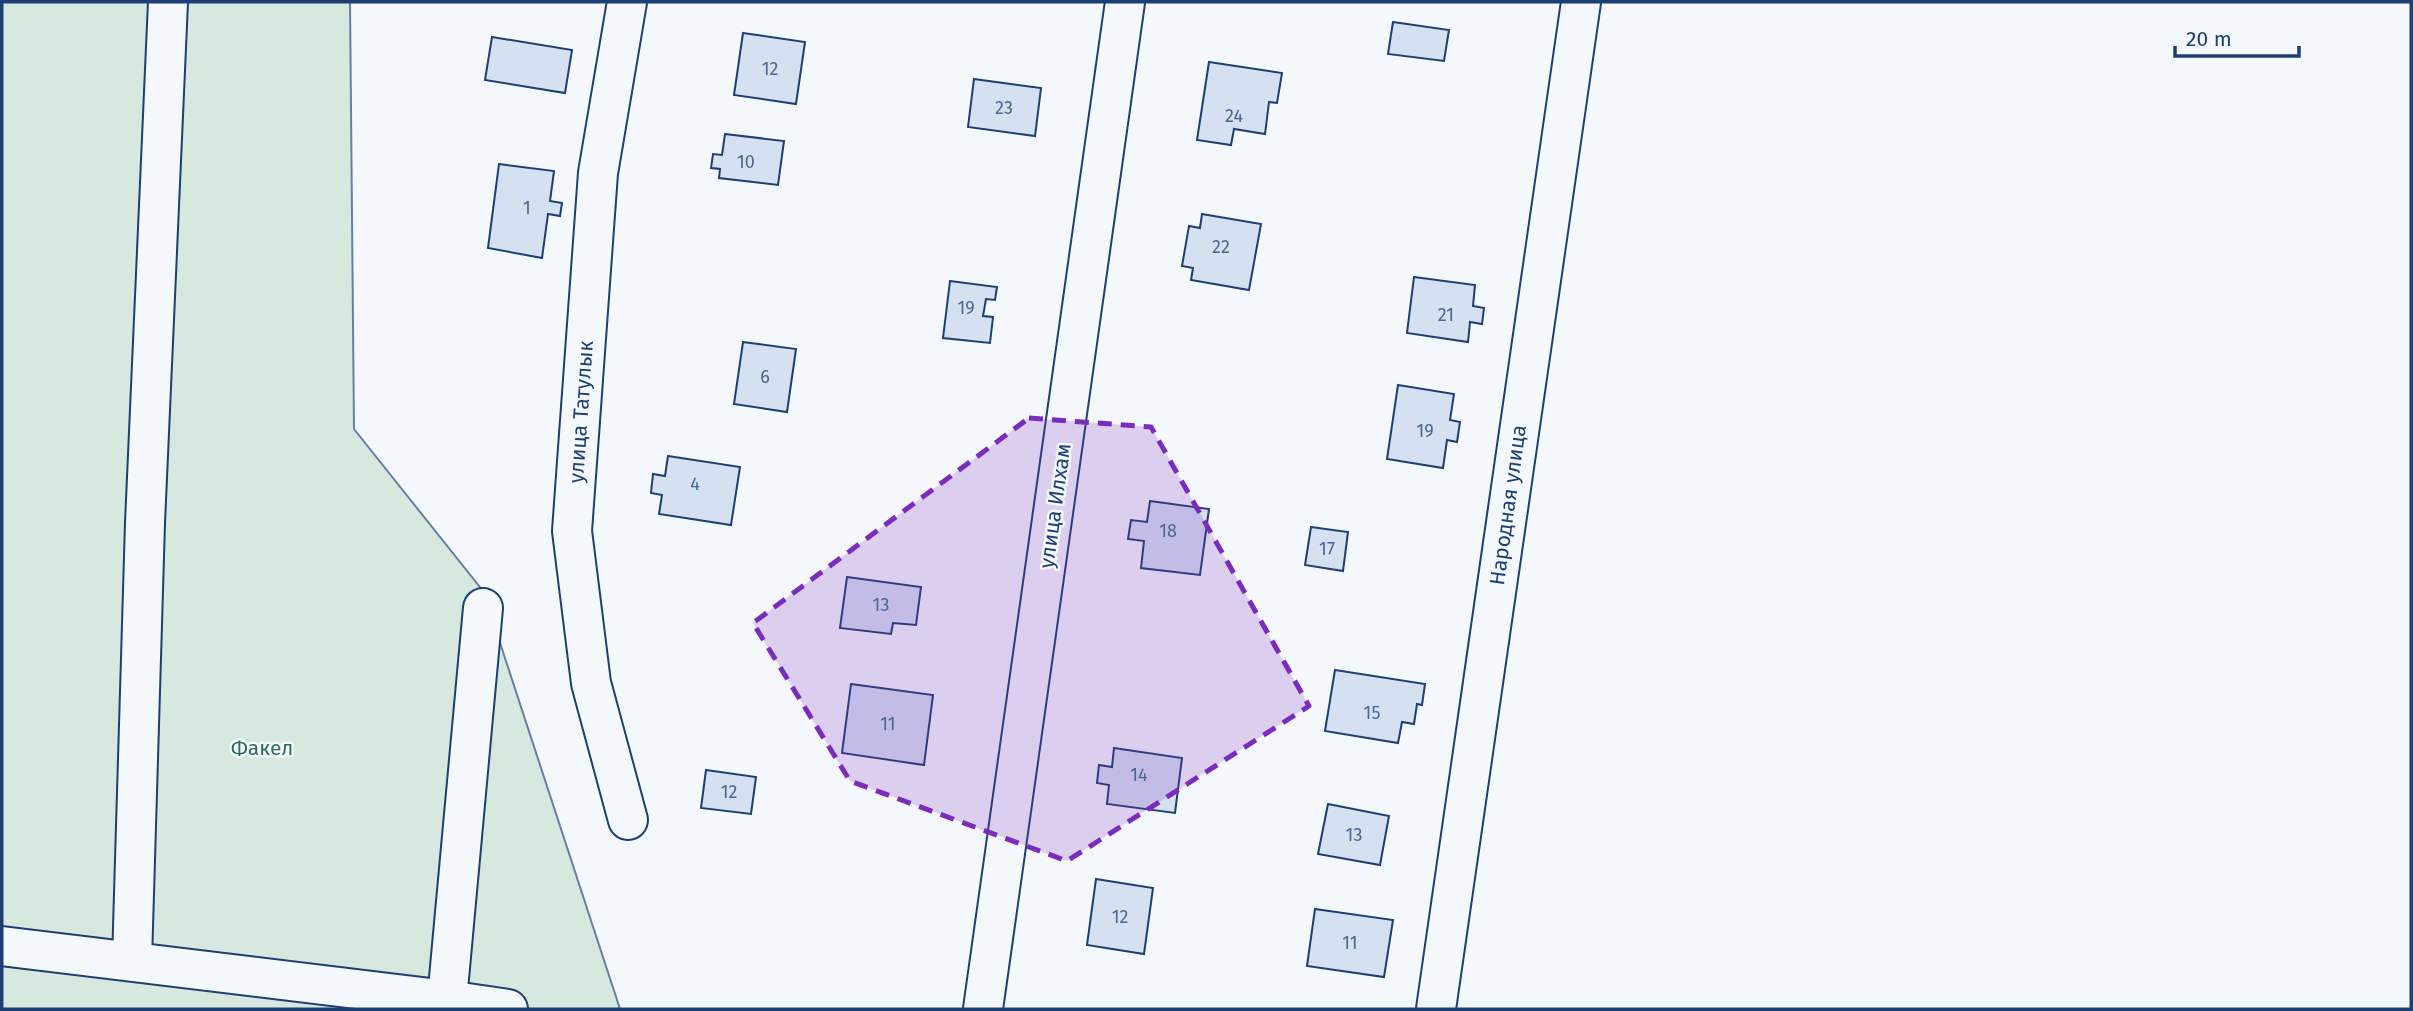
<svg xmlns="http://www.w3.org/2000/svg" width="2413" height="1011" font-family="'Fira Sans',sans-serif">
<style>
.green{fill:#d7e8df;stroke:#687fa3;stroke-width:2}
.building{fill:#d5e0f0;stroke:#1d3f73;stroke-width:2}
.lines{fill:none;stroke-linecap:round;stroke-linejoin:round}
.minor-casing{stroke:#1d3f73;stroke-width:42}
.minor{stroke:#f4f7fb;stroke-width:38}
.marked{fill:#7b2cbf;fill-opacity:0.2;stroke:#7b2cbf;stroke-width:5;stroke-dasharray:14 9;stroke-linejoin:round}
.labels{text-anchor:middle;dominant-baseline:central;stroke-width:5;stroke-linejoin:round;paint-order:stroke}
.number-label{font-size:18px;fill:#4b6792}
.street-label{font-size:21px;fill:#1d3f73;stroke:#f4f7fb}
.park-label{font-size:21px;fill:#2c6c60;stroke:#f4f7fb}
</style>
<rect width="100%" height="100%" fill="#f4f7fb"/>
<!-- green -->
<polygon class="green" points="2,2 350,2 354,429 483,591 620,1009 2,1009"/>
<!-- building -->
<g class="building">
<polygon points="1393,22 1449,30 1444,61 1388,54"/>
<polygon points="743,33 805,42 796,104 734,95"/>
<polygon points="492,37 572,50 565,93 485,80"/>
<polygon points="1209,62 1282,73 1277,103 1269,102 1265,134 1234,129 1231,145 1197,140"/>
<polygon points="974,79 1041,88 1035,136 968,127"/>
<polygon points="725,134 784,141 778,185 719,178 720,169 711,168 713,154 722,155"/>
<polygon points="499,164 554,171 550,201 562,203 560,216 548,214 542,258 488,248"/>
<polygon points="1202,214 1261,224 1249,290 1191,280 1193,268 1182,266 1189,226 1200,228"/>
<polygon points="1414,277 1475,285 1473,306 1484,308 1482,324 1470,322 1468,342 1407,333"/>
<polygon points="950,281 997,287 995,300 986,299 983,316 993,317 990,343 943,338"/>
<polygon points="743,342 796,349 787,412 734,404"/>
<polygon points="1398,385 1454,394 1450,420 1460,422 1457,442 1447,440 1443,468 1387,459"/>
<polygon points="668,456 740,467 731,525 659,514 662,495 651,493 653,474 665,476"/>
<polygon points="1150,501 1209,509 1200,575 1141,568 1144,541 1128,539 1131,520 1147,522"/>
<polygon points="1311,527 1348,532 1343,571 1305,565"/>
<polygon points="847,577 921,587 916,625 893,623 891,634 840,628"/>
<polygon points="1335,670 1425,684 1422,705 1417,704 1414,724 1402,722 1398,743 1325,731"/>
<polygon points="851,684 933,695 924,765 842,753"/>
<polygon points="1114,748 1182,758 1175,813 1107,804 1109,785 1097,783 1099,765 1112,767"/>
<polygon points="706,770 756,777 751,814 701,808"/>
<polygon points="1328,804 1389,816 1380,865 1318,854"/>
<polygon points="1096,879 1153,888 1144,954 1087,945"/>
<polygon points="1315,909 1393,920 1384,977 1307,966"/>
</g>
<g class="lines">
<!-- minor casing -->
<g class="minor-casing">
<g id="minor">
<polyline points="627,2 598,173 572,531 591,683 628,820"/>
<polyline points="2,946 447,1000 508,1009"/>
<polyline points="132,961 145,523 168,2"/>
<polyline points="447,1000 483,608"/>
<polyline points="983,1009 1125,2"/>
<polyline points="1436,1009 1581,2"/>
</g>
</g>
<!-- minor -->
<use href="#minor" class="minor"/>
</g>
<!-- marked area -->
<path class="marked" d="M1029,418L1151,427L1309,706L1067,861L850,781L753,623Z"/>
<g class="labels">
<!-- number labels -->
<g class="number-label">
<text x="770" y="69">12</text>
<text x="1004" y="108">23</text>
<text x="1234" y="116">24</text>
<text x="746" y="162">10</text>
<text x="527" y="208">1</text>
<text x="1221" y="247">22</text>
<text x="966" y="308">19</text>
<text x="1446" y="315">21</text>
<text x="765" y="377">6</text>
<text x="1425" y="431">19</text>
<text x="695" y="484">4</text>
<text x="1168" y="531">18</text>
<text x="1327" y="549">17</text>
<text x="881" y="605">13</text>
<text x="1372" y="713">15</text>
<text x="888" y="724">11</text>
<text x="1139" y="775">14</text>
<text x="729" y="792">12</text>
<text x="1354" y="835">13</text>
<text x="1120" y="917">12</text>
<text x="1350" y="943">11</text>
</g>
<!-- street labels -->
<g class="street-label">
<text transform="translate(581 412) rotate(-86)">улица Татулык</text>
<text transform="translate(1508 505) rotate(-82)">Народная улица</text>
<text transform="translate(1055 506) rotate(-82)">улица Илхам</text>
</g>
<!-- park labels -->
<g class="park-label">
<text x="262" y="748">Факел</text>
</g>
</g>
<!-- border -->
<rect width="2413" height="1011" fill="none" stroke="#1d3f73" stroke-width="7"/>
<!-- scale -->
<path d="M2175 46v10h124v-10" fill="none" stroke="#1d3f73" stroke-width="3.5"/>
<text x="2186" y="46" font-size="21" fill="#1d3f73" stroke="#f4f7fb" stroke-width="5" paint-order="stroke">20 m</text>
</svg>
